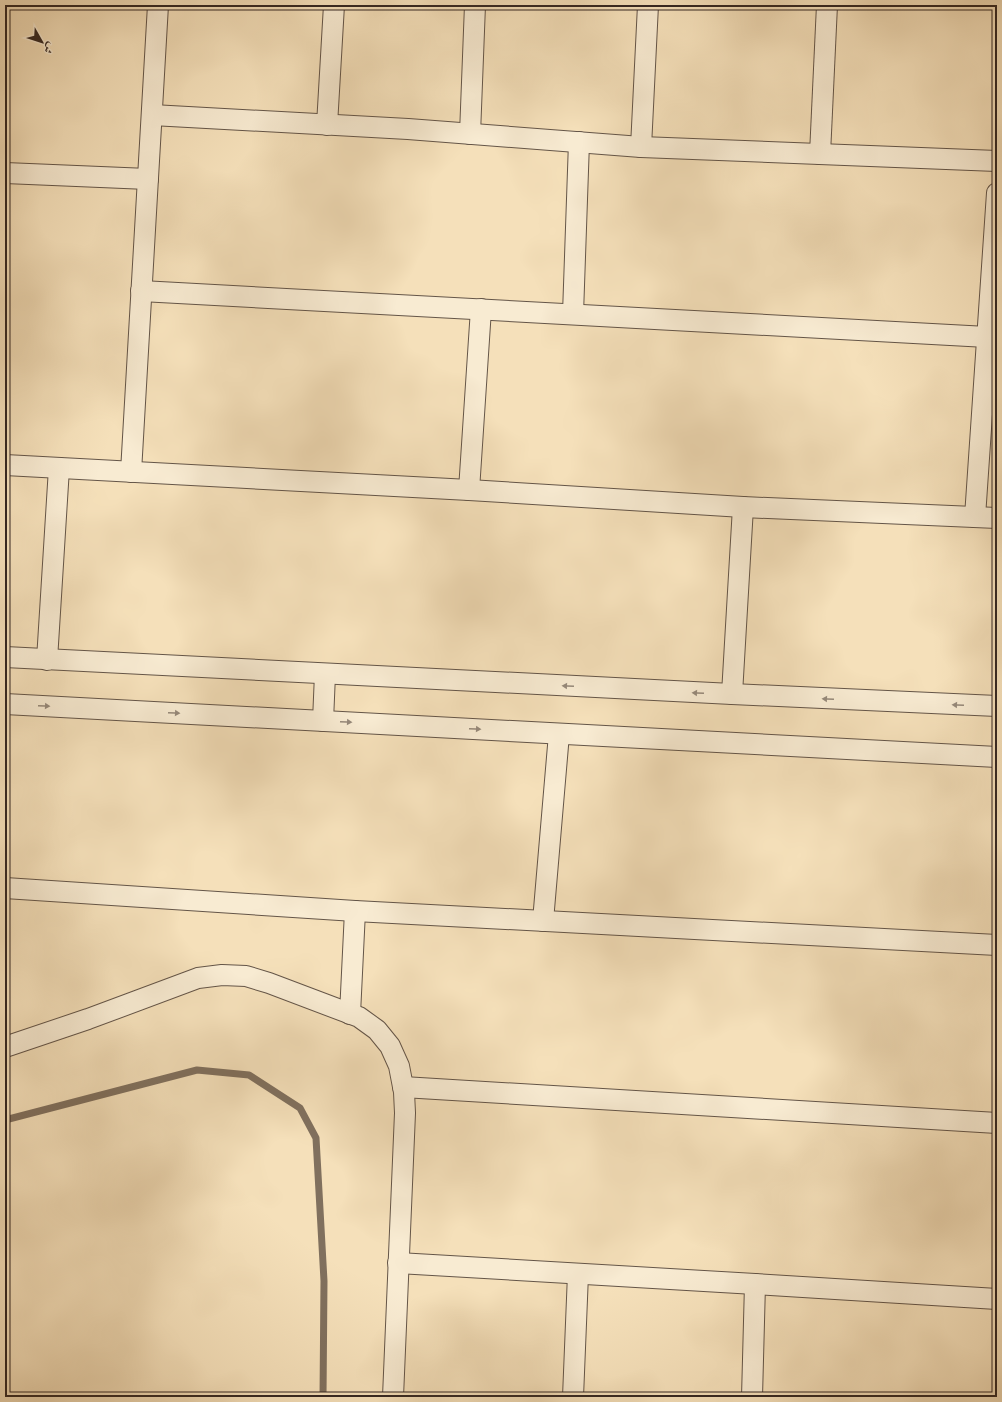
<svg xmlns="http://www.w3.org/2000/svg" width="1002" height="1402" font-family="'IM FELL English',Amiri,serif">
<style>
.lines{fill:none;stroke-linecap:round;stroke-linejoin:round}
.stream{stroke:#80705e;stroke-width:7}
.minor-casing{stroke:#645548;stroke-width:22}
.minor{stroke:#f8ebd2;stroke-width:20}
.oneway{fill:#96897a}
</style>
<rect width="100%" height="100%" fill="#f5e0ba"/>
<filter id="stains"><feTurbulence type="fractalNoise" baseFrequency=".005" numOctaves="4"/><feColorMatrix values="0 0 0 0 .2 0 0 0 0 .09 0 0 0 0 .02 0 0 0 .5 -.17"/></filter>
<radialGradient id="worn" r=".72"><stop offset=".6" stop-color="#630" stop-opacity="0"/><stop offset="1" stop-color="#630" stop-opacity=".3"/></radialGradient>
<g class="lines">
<!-- stream -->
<polyline class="stream" points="5,1120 197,1070 249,1075 300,1108 316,1138 324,1281 323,1397"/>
<!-- minor casing -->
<g class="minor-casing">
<g id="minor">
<polyline points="152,115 408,129 641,147 997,161"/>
<polyline points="327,125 334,5"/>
<polyline points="470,134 475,5"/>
<polyline points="641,147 648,5"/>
<polyline points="820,154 827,5"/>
<polyline points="5,173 148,179"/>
<polyline points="141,291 987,337"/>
<polyline points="573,314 579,142"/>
<polyline points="5,465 469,490 743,507 997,518"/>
<polyline points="131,472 158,5"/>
<polyline points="469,490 481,309"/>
<polyline points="975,517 997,193"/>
<polyline points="5,657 732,694 997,706"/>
<polyline points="47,660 59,468"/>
<polyline points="732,694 743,507"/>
<polyline points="5,704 997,757"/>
<polyline points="323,721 325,674"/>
<polyline points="5,888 355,911 997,945"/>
<polyline points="543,921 559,734"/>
<polyline points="350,1014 355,911"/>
<polyline points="5,1047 88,1019 198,978 222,975 246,976 269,983 359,1017 377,1030 390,1046 399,1066 404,1092 405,1113 393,1397"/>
<polyline points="403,1087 997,1123"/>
<polyline points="398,1263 755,1284 997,1299"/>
<polyline points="573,1397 578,1274"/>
<polyline points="752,1397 755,1284"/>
</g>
</g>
<!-- minor -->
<use href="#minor" class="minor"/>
</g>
<!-- one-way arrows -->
<defs><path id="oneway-solid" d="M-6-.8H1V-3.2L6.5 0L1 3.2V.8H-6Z"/></defs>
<g class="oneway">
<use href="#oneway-solid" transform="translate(568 686) rotate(-177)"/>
<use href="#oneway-solid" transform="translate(698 693) rotate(-177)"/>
<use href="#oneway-solid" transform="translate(828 699) rotate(-177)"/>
<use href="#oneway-solid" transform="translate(958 705) rotate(-177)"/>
<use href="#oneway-solid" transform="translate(44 706) rotate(3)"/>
<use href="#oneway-solid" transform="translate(174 713) rotate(3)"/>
<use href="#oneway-solid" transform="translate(346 722) rotate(3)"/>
<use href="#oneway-solid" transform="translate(475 729) rotate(3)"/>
</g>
<!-- margin -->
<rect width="1002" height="1402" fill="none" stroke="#f5e0ba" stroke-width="20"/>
<rect x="6" y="6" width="990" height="1390" fill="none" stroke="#342722" stroke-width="2"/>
<rect x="10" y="10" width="982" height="1382" fill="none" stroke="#342722"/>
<!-- north arrow -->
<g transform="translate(42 42) rotate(129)" stroke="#f8ebd2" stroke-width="3" paint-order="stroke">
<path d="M0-3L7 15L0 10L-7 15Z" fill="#342722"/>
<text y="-6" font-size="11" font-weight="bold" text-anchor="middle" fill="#342722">ش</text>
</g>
<rect width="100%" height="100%" filter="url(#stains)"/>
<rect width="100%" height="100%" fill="url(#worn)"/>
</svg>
